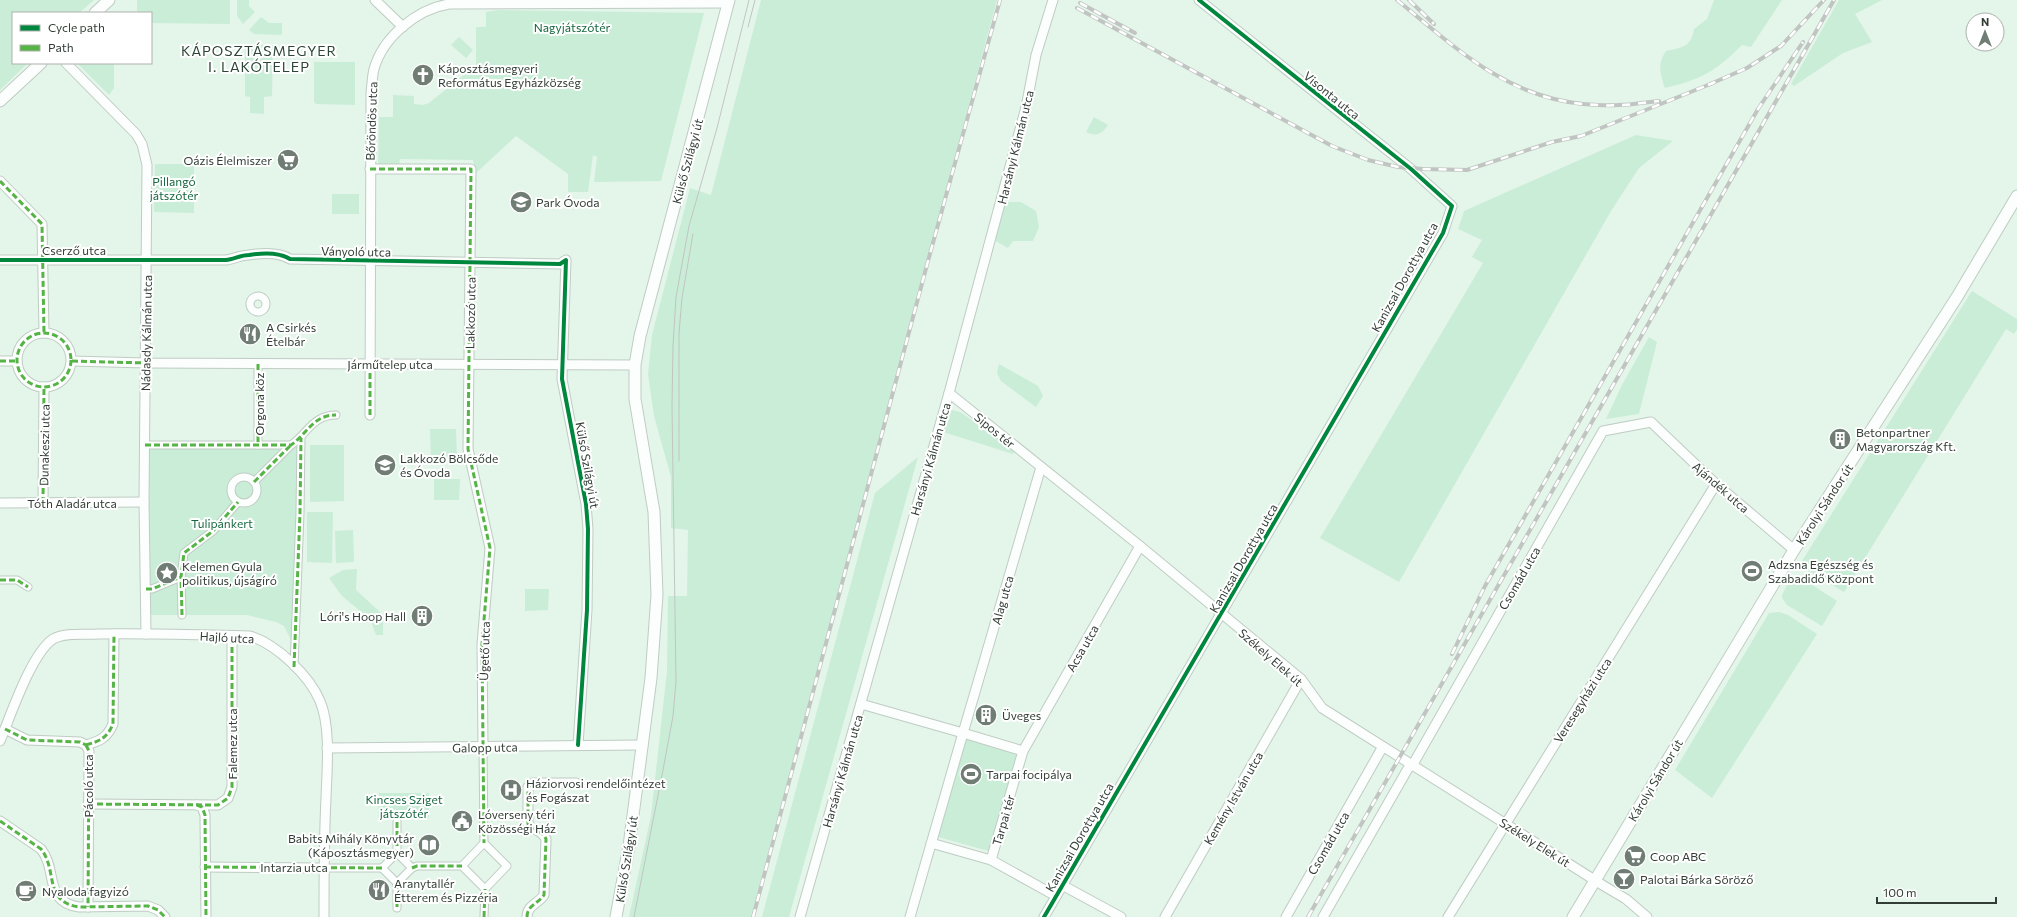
<svg xmlns="http://www.w3.org/2000/svg" width="2017" height="917" font-family="Commissioner,sans-serif">
<style>
.green{fill:#caedd7}
.lines{fill:none;stroke-linecap:round;stroke-linejoin:round}
.pedestrian-casing{stroke:#bfccc4;stroke-width:9}
.minor-casing{stroke:#bfccc4;stroke-width:11}
.tertiary-casing{stroke:#bfccc4;stroke-width:13}
.pedestrian{stroke:#fbfefc;stroke-width:7}
.minor{stroke:#fbfefc;stroke-width:9}
.tertiary{stroke:#fbfefc;stroke-width:11}
.tram{stroke:#c1c5c2;stroke-width:1}
.rail-casing{stroke:#c1c5c2;stroke-width:4}
.rail{stroke:#fff;stroke-width:2.5;stroke-dasharray:8;stroke-linecap:butt}
.quiet{stroke:#56b346;stroke-width:3;stroke-dasharray:6 3;stroke-linecap:butt}
.cycleway-casing{stroke:#fff;stroke-width:6}
.cycleway{stroke:#00873e;stroke-width:4}
.labels{text-anchor:middle;dominant-baseline:central;stroke-width:4;stroke-linejoin:round;paint-order:stroke}
.park-label{font-size:12px;fill:#16673f;stroke:#fff}
.poi-label{font-size:12px;fill:#313d35;stroke:#fff;text-anchor:start}
.street-label{font-size:12px;fill:#313d35;stroke:#fff}
.quarter-label{font-size:14px;letter-spacing:1px;fill:#2d4536;stroke:#fff}
</style>
<rect width="100%" height="100%" fill="#e4f5ea"/>
<!-- green -->
<g class="green">
<polygon points="0,0 94,0 79,13 13,13 13,63 28,63 0,90"/>
<polygon points="137,0 230,0 230,24 151,23 151,13 137,13"/>
<polygon points="237,0 249,0 249,6 255,12 243,24 237,16"/>
<polygon points="761,0 997,0 751,917 629,917 651,816 667,671 668,596 687,596 688,530 671,528 671,477 654,416 648,374 652,335 690,188 711,195"/>
<path d="M1714,0H1782L1751,47L1742,45C1715,72 1702,79 1665,88C1660,74 1657,64 1666,51C1683,47 1691,47 1694,29L1707,19Z"/>
<polygon points="1839,0 1882,0 1855,14 1872,42 1843,53 1794,86 1791,84"/>
<polygon points="498,10 704,13 661,181 594,182 597,157 593,155 588,192 568,192 568,174 516,136 476,173 473,160 400,159 399,166 378,165 379,117 393,117 393,95 414,96 414,104 423,105 429,103 476,65 476,27 486,27 486,12"/>
<polygon points="261,17 269,23 282,23 282,33 281,35 254,34 249,30"/>
<polygon points="459,37 473,50 466,58 451,45"/>
<polygon points="245,45 273,45 272,96 264,97 264,114 250,113 250,97 245,96"/>
<polygon points="314,62 355,62 355,105 316,104 314,102"/>
<polygon points="77,63 114,63 114,88 109,95"/>
<path d="M1094,117L1108,125C1102,134 1096,137 1086,132Z"/>
<polygon points="1636,135 1673,141 1639,168 1611,211 1399,582 1320,538 1483,263 1472,257 1482,240 1458,229 1464,211"/>
<polygon points="155,164 194,164 194,213 154,212"/>
<rect x="332" y="194" width="27" height="20"/>
<polygon points="1003,202 1021,202 1036,211 1039,227 1033,241 1013,241 1008,248 994,240"/>
<polygon points="1972,291 2017,319 2017,329 2014,334 2006,329 1844,592 1804,568 1802,561"/>
<polygon points="1649,337 1657,342 1639,414 1606,419 1622,385"/>
<polygon points="999,364 1038,386 1043,396 1036,407 1001,381 997,373"/>
<polygon points="952,410 960,412 1015,449 1013,454 940,431 946,412"/>
<polygon points="430,429 456,429 457,458 431,459"/>
<polygon points="301,438 295,648 284,626 276,622 247,615 146,615 145,445 291,445"/>
<polygon points="310,445 344,445 344,501 310,502"/>
<polygon points="918,457 789,917 762,917 875,493"/>
<polygon points="434,479 460,479 459,500 434,500"/>
<polygon points="307,512 333,512 332,563 307,562"/>
<polygon points="353,530 354,562 336,563 335,531"/>
<polygon points="357,569 356,590 381,613 383,619 383,635 376,635 370,619 342,596 329,578 343,570"/>
<polygon points="1794,578 1803,579 1837,601 1822,626 1787,605 1782,598 1782,595 1790,579"/>
<polygon points="525,589 549,589 548,610 525,611"/>
<polygon points="1779,612 1788,615 1817,634 1712,798 1675,770 1769,613"/>
<polygon points="964,737 1018,752 992,852 938,837"/>
<polygon points="379,793 429,793 429,818 378,818"/>
</g>
<g class="lines">
<!-- pedestrian casing -->
<g class="pedestrian-casing">
<g id="pedestrian">
<circle cx="258" cy="304" r="8"/>
<polyline points="258,364 258,445"/>
<path d="M145,445H291C308,433 313,415 336,415"/>
<circle cx="244" cy="490" r="13"/>
<polyline points="254,482 291,445"/>
<polyline points="0,580 17,580 28,587"/>
<polyline points="146,589 152,589 181,577"/>
<polyline points="182,615 181,577 184,553 213,531 238,502"/>
<polyline points="294,667 300,513 301,438"/>
<polyline points="483,747 484,843"/>
<polyline points="397,822 397,853"/>
<polygon points="397,853 412,868 397,883 382,868"/>
<polyline points="324,868 382,868"/>
<polyline points="412,868 417,866 462,866 485,889 507,866 484,843 462,866"/>
<polyline points="397,883 397,908"/>
<polyline points="484,917 485,889"/>
</g>
</g>
<!-- minor casing -->
<g class="minor-casing">
<g id="minor">
<polyline points="375,0 403,27"/>
<polyline points="66,63 136,134 142,144 147,165 144,502 146,634"/>
<polyline points="370,169 471,169 468,449 490,548 482,644 483,747"/>
<polyline points="0,181 42,224 44,333"/>
<path d="M0,260H226C234,259 241,255 249,255C261,253 279,252 290,259L560,264L566,260L562,379L586,504L588,529L587,610L578,745"/>
<circle cx="44" cy="360" r="27"/>
<polyline points="0,361 17,361"/>
<polyline points="72,361 146,363 635,365"/>
<polyline points="949,393 1140,546 1301,679 1322,708 1604,886 1626,899 1647,917"/>
<path d="M370,415L371,93C372,85 372,77 374,69C383,37 417,9 449,4L728,3"/>
<polyline points="0,503 144,502"/>
<polyline points="43,503 44,387"/>
<polyline points="861,704 963,733 1041,467"/>
<polyline points="5,729 27,740 80,742 86,745"/>
<path d="M0,741C11,715 31,654 53,639C65,632 85,635 98,634C149,633 199,635 250,636C276,644 309,675 320,701C331,727 327,769 326,798C324,837 324,877 324,917"/>
<polyline points="86,745 89,751 88,907"/>
<path d="M86,745C100,741 107,738 113,724L114,634"/>
<polyline points="327,748 643,745"/>
<polyline points="1023,751 1140,546"/>
<polyline points="1412,766 1603,431 1651,422 1716,484 1794,550"/>
<polyline points="88,804 218,805 228,798 232,787 232,636"/>
<polyline points="197,805 202,807 205,815 206,917"/>
<path d="M0,821L41,849C58,870 43,902 79,907L148,906L158,910L165,917"/>
<polyline points="991,860 1056,896"/>
<polyline points="205,867 324,868"/>
<polyline points="1062,885 1121,917"/>
<path d="M527,917C527,905 538,904 544,895L546,839C542,830 534,831 528,824V787L533,783H576"/>
<polyline points="800,917 949,393 1026,107 1036,55 1053,0"/>
<polyline points="910,917 963,733 1023,751 991,860 931,843"/>
<polyline points="1044,917 1443,233 1452,206 1411,169 1199,0"/>
<polyline points="1165,917 1301,679"/>
<polyline points="1286,917 1382,748"/>
<polyline points="1323,917 1410,765"/>
<polyline points="1448,917 1716,484"/>
</g>
</g>
<!-- tertiary casing -->
<g class="tertiary-casing">
<g id="tertiary">
<polyline points="95,13 109,0"/>
<polyline points="0,101 41,63"/>
<polyline points="616,917 629,846 651,678 657,595 654,512 635,399 635,365 640,336 729,0"/>
<polyline points="1573,917 1794,550 1957,297 2017,196"/>
</g>
</g>
<!-- pedestrian -->
<use href="#pedestrian" class="pedestrian"/>
<!-- minor -->
<use href="#minor" class="minor"/>
<!-- tertiary -->
<use href="#tertiary" class="tertiary"/>
<!-- tram -->
<g class="tram">
<polyline points="748,27 755,0"/>
<polyline points="679,461 679,333 682,298 693,234"/>
<polyline points="634,917 663,770 673,716 676,681 672,406 673,346 676,297 689,226 717,128 749,0"/>
</g>
<!-- rail casing -->
<g class="rail-casing">
<g id="rail">
<path d="M1397,0C1455,47 1504,96 1583,104C1595,105 1607,106 1619,105C1632,105 1646,102 1659,101"/>
<polyline points="1409,0 1434,24"/>
<polyline points="1080,3 1135,33"/>
<polyline points="1077,8 1332,146 1368,160 1398,167 1423,169 1467,170 1552,142 1581,136 1713,83"/>
<polyline points="1708,85 1747,68 1781,46 1824,0"/>
<polyline points="1452,654 1485,586 1758,109 1803,42"/>
<polyline points="753,917 928,261 1000,0"/>
<polyline points="1308,917 1834,0"/>
</g>
</g>
<!-- rail -->
<use href="#rail" class="rail"/>
<!-- quiet -->
<g class="quiet">
<polyline points="370,169 471,169 468,449 490,548 482,644 484,843"/>
<polyline points="0,181 42,224 44,333"/>
<circle cx="44" cy="360" r="27"/>
<polyline points="0,361 17,361"/>
<polyline points="72,361 146,363"/>
<polyline points="258,364 258,445"/>
<polyline points="370,364 370,415"/>
<path d="M145,445H291C308,433 313,415 336,415"/>
<polyline points="254,482 291,445"/>
<polyline points="43,503 44,387"/>
<polyline points="0,580 17,580 28,587"/>
<polyline points="146,589 152,589 181,577"/>
<polyline points="182,615 181,577 184,553 213,531 238,502"/>
<polyline points="294,667 300,513 301,438"/>
<polyline points="5,729 27,740 80,742 86,745"/>
<polyline points="86,745 89,751 88,907"/>
<path d="M86,745C100,741 107,738 113,724L114,634"/>
<polyline points="88,804 218,805 228,798 232,787 232,636"/>
<polyline points="197,805 202,807 205,815 206,917"/>
<path d="M0,821L41,849C58,870 43,902 79,907L148,906L158,910L165,917"/>
<polyline points="397,822 397,853"/>
<polyline points="205,867 382,868"/>
<polyline points="412,868 417,866 462,866"/>
<polyline points="397,883 397,908"/>
<polyline points="484,917 485,889"/>
<path d="M527,917C527,905 538,904 544,895L546,839C542,830 534,831 528,824V787L533,783H576"/>
</g>
<!-- cycleway casing -->
<g class="cycleway-casing">
<g id="cycleway">
<path d="M0,260H226C234,259 241,255 249,255C261,253 279,252 290,259L560,264L566,260L562,379L586,504L588,529L587,610L578,745"/>
<polyline points="1044,917 1443,233 1452,206 1411,169 1199,0"/>
</g>
</g>
<!-- cycleway -->
<use href="#cycleway" class="cycleway"/>
</g>
<!-- icons -->
<defs>
<g id="church-disc" transform="scale(1.15)"><circle r="9.5" fill="#707d74" stroke="#fff"/><path d="M-1.2-6h2.4v3.5h3.3v2.4h-3.3V6h-2.4V-.1h-3.3v-2.4h3.3Z" fill="#fff"/></g>
<g id="supermarket-disc" transform="scale(1.15)"><circle r="9.5" fill="#707d74" stroke="#fff"/><path d="M-6-5.5h2.5l.6 2H6L4.5 2H-2.5L-4.4-4H-6ZM-1.5 3.2a1.3 1.3 0 1 0 .1 0ZM3 3.2a1.3 1.3 0 1 0 .1 0Z" fill="#fff"/></g>
<g id="school-disc" transform="scale(1.15)"><circle r="9.5" fill="#707d74" stroke="#fff"/><path d="M0-5L7-2L0 1L-7-2ZM-4 1L0 2.5L4 1V4Q0 6-4 4Z" fill="#fff"/></g>
<g id="restaurant-disc" transform="scale(1.15)"><circle r="9.5" fill="#707d74" stroke="#fff"/><path d="M-5-6h1v4h1v-4h1v4h1v-4h1v5L-1.5 .5V6h-2V.5L-5-1ZM5-6V6H3V1.5H1.5Q1.5-4 5-6Z" fill="#fff"/></g>
<g id="building-disc" transform="scale(1.15)"><circle r="9.5" fill="#707d74" stroke="#fff"/><path d="M-4-6H4V6H1V3H-1V6H-4ZM-2.5-4.3h1.7v1.8h-1.7ZM.8-4.3h1.7v1.8H.8ZM-2.5-1h1.7V.8h-1.7ZM.8-1h1.7V.8H.8Z" fill="#fff"/></g>
<g id="stadium-disc" transform="scale(1.15)"><circle r="9.5" fill="#707d74" stroke="#fff"/><path d="M0-5a6.5 5 0 1 0 0 10a6.5 5 0 1 0 0-10ZM-3.5-1.8h7v3.6h-7Z" fill="#fff"/></g>
<g id="sight-disc" transform="scale(1.15)"><circle r="9.5" fill="#707d74" stroke="#fff"/><path d="M0-6L1.8-2.2L6-1.7L2.9 1.2L3.7 5.4L0 3.3L-3.7 5.4L-2.9 1.2L-6-1.7L-1.8-2.2Z" fill="#fff"/></g>
<g id="hospital-disc" transform="scale(1.15)"><circle r="9.5" fill="#707d74" stroke="#fff"/><path d="M-5-5h3v3.5h4V-5h3V5h-3V1.5h-4V5h-3Z" fill="#fff"/></g>
<g id="civic-disc" transform="scale(1.15)"><circle r="9.5" fill="#707d74" stroke="#fff"/><path d="M-.6-6.5H3V-4.5H.6V-3L4-1V1h2V6H-6V1h2V-1L-.6-3ZM-1.2 2.5V6h2.4V2.5Z" fill="#fff"/></g>
<g id="library-disc" transform="scale(1.15)"><circle r="9.5" fill="#707d74" stroke="#fff"/><path d="M-6-4Q-3-5.5-.7-3.5V5Q-3 3-6 4ZM6-4Q3-5.5 .7-3.5V5Q3 3 6 4Z" fill="#fff"/></g>
<g id="bar-disc" transform="scale(1.15)"><circle r="9.5" fill="#707d74" stroke="#fff"/><path d="M-6-5H6L.8 .8V4.5H3.5V6h-7V4.5H-.8V.8Z" fill="#fff"/></g>
<g id="cafe-disc" transform="scale(1.15)"><circle r="9.5" fill="#707d74" stroke="#fff"/><path d="M-5.5-4.5H6V0H3Q3 3.5 0 3.5H-2.5Q-5.5 3.5-5.5 0ZM3-3.2v2h1.7v-2ZM-6 4.5H4V6H-6Z" fill="#fff"/></g>
</defs>
<g fill-rule="evenodd">
<use href="#church-disc" x="423" y="75"/>
<use href="#supermarket-disc" x="288" y="160"/>
<use href="#school-disc" x="521" y="202"/>
<use href="#restaurant-disc" x="250" y="334"/>
<use href="#building-disc" x="1840" y="439"/>
<use href="#school-disc" x="385" y="465"/>
<use href="#stadium-disc" x="1752" y="571"/>
<use href="#sight-disc" x="167" y="573"/>
<use href="#building-disc" x="422" y="616"/>
<use href="#building-disc" x="986" y="715"/>
<use href="#stadium-disc" x="971" y="774"/>
<use href="#hospital-disc" x="511" y="790"/>
<use href="#civic-disc" x="462" y="821"/>
<use href="#library-disc" x="429" y="845"/>
<use href="#supermarket-disc" x="1635" y="856"/>
<use href="#bar-disc" x="1624" y="879"/>
<use href="#restaurant-disc" x="379" y="890"/>
<use href="#cafe-disc" x="26" y="891"/>
</g>
<g class="labels">
<!-- park labels -->
<g class="park-label">
<text x="572" y="27">Nagyjátszótér</text>
<text x="174" y="181">Pillangó<tspan x="174" dy="14">játszótér</tspan></text>
<text x="222" y="523">Tulipánkert</text>
<text x="404" y="799">Kincses Sziget<tspan x="404" dy="14">játszótér</tspan></text>
</g>
<!-- poi labels -->
<g class="poi-label">
<text x="438" y="68">Káposztásmegyeri<tspan x="438" dy="14">Református Egyházközség</tspan></text>
<text x="272" y="160" text-anchor="end">Oázis Élelmiszer</text>
<text x="536" y="202">Park Óvoda</text>
<text x="266" y="327">A Csirkés<tspan x="266" dy="14">Ételbár</tspan></text>
<text x="1856" y="432">Betonpartner<tspan x="1856" dy="14">Magyarország Kft.</tspan></text>
<text x="400" y="458">Lakkozó Bölcsőde<tspan x="400" dy="14">és Óvoda</tspan></text>
<text x="1768" y="564">Adzsna Egészség és<tspan x="1768" dy="14">Szabadidő Központ</tspan></text>
<text x="182" y="566">Kelemen Gyula<tspan x="182" dy="14">politikus, újságíró</tspan></text>
<text x="406" y="616" text-anchor="end">Lóri's Hoop Hall</text>
<text x="1002" y="715">Üveges</text>
<text x="986" y="774">Tarpai focipálya</text>
<text x="526" y="783">Háziorvosi rendelőintézet<tspan x="526" dy="14">és Fogászat</tspan></text>
<text x="478" y="814">Lóverseny téri<tspan x="478" dy="14">Közösségi Ház</tspan></text>
<text x="414" y="838" text-anchor="end">Babits Mihály Könyvtár<tspan x="414" dy="14">(Káposztásmegyer)</tspan></text>
<text x="1650" y="856">Coop ABC</text>
<text x="1640" y="879">Palotai Bárka Söröző</text>
<text x="394" y="883">Aranytallér<tspan x="394" dy="14">Étterem és Pizzéria</tspan></text>
<text x="42" y="891">Nyaloda fagyizó</text>
</g>
<!-- street labels -->
<g class="street-label">
<text transform="translate(1332 95) rotate(39)">Visonta utca</text>
<text transform="translate(371 121) rotate(-88)">Bőröndös utca</text>
<text transform="translate(1015 147) rotate(-76)">Harsányi Kálmán utca</text>
<text transform="translate(687 161) rotate(-75)">Külső Szilágyi út</text>
<text x="74" y="250">Cserző utca</text>
<text transform="translate(356 251) rotate(1)">Ványoló utca</text>
<text transform="translate(1404 277) rotate(-61)">Kanizsai Dorottya utca</text>
<text transform="translate(470 313) rotate(-89)">Lakkozó utca</text>
<text transform="translate(146 333) rotate(-89)">Nádasdy Kálmán utca</text>
<text x="390" y="364">Járműtelep utca</text>
<text transform="translate(259 404) rotate(-90)">Orgona köz</text>
<text transform="translate(995 430) rotate(39)">Sipos tér</text>
<text transform="translate(44 445) rotate(-89)">Dunakeszi utca</text>
<text transform="translate(930 459) rotate(-74)">Harsányi Kálmán utca</text>
<text transform="translate(588 465) rotate(80)">Külső Szilágyi út</text>
<text transform="translate(1721 487) rotate(41)">Ajándék utca</text>
<text x="72" y="503">Tóth Aladár utca</text>
<text transform="translate(1824 504) rotate(-57)">Károlyi Sándor út</text>
<text transform="translate(1243 558) rotate(-60)">Kanizsai Dorottya utca</text>
<text transform="translate(1519 578) rotate(-60)">Csomád utca</text>
<text transform="translate(1002 600) rotate(-74)">Alag utca</text>
<text transform="translate(227 637) rotate(3)">Hajló utca</text>
<text transform="translate(1082 648) rotate(-60)">Acsa utca</text>
<text transform="translate(484 651) rotate(-88)">Ügető utca</text>
<text transform="translate(1271 657) rotate(41)">Székely Elek út</text>
<text transform="translate(1582 700) rotate(-58)">Veresegyházi utca</text>
<text transform="translate(232 744) rotate(-90)">Falemez utca</text>
<text transform="translate(485 747) rotate(-1)">Galopp utca</text>
<text transform="translate(842 771) rotate(-74)">Harsányi Kálmán utca</text>
<text transform="translate(1655 780) rotate(-59)">Károlyi Sándor út</text>
<text transform="translate(88 786) rotate(-90)">Pácoló utca</text>
<text transform="translate(1233 798) rotate(-60)">Kemény István utca</text>
<text transform="translate(1003 820) rotate(-74)">Tarpai tér</text>
<text transform="translate(1079 837) rotate(-60)">Kanizsai Dorottya utca</text>
<text transform="translate(1535 842) rotate(32)">Székely Elek út</text>
<text transform="translate(1328 843) rotate(-60)">Csomád utca</text>
<text transform="translate(626 859) rotate(-81)">Külső Szilágyi út</text>
<text x="294" y="867">Intarzia utca</text>
</g>
<!-- quarter labels -->
<g class="quarter-label">
<text x="259" y="50">KÁPOSZTÁSMEGYER<tspan x="259" dy="16">I. LAKÓTELEP</tspan></text>
</g>
</g>
<!-- legend -->
<rect x="12" y="12" width="140" height="52" fill="#ffffff" stroke="#adb1ae"/>
<rect x="20" y="25" width="20" height="6" fill="#00873e" stroke="#adb1ae"/>
<text x="48" y="32" font-size="12" fill="#313d35">Cycle path</text>
<rect x="20" y="45" width="20" height="6" fill="#56b346" stroke="#adb1ae"/>
<text x="48" y="52" font-size="12" fill="#313d35">Path</text>
<!-- north arrow -->
<g transform="translate(1985 32)"><circle r="19" fill="#ffffff" stroke="#adb1ae"/>
<path d="M0-3L7 15L0 10L-7 15Z" fill="#707d74"/>
<text y="-6" font-size="11" font-weight="bold" text-anchor="middle" fill="#313d35">N</text>
</g>
<!-- scale -->
<path d="M1877 897v6h119v-6" fill="none" stroke="#313d35" stroke-width="2"/>
<text x="1883" y="897" font-size="12" fill="#313d35" stroke="#ffffff" stroke-width="3" paint-order="stroke">100 m</text>
</svg>
